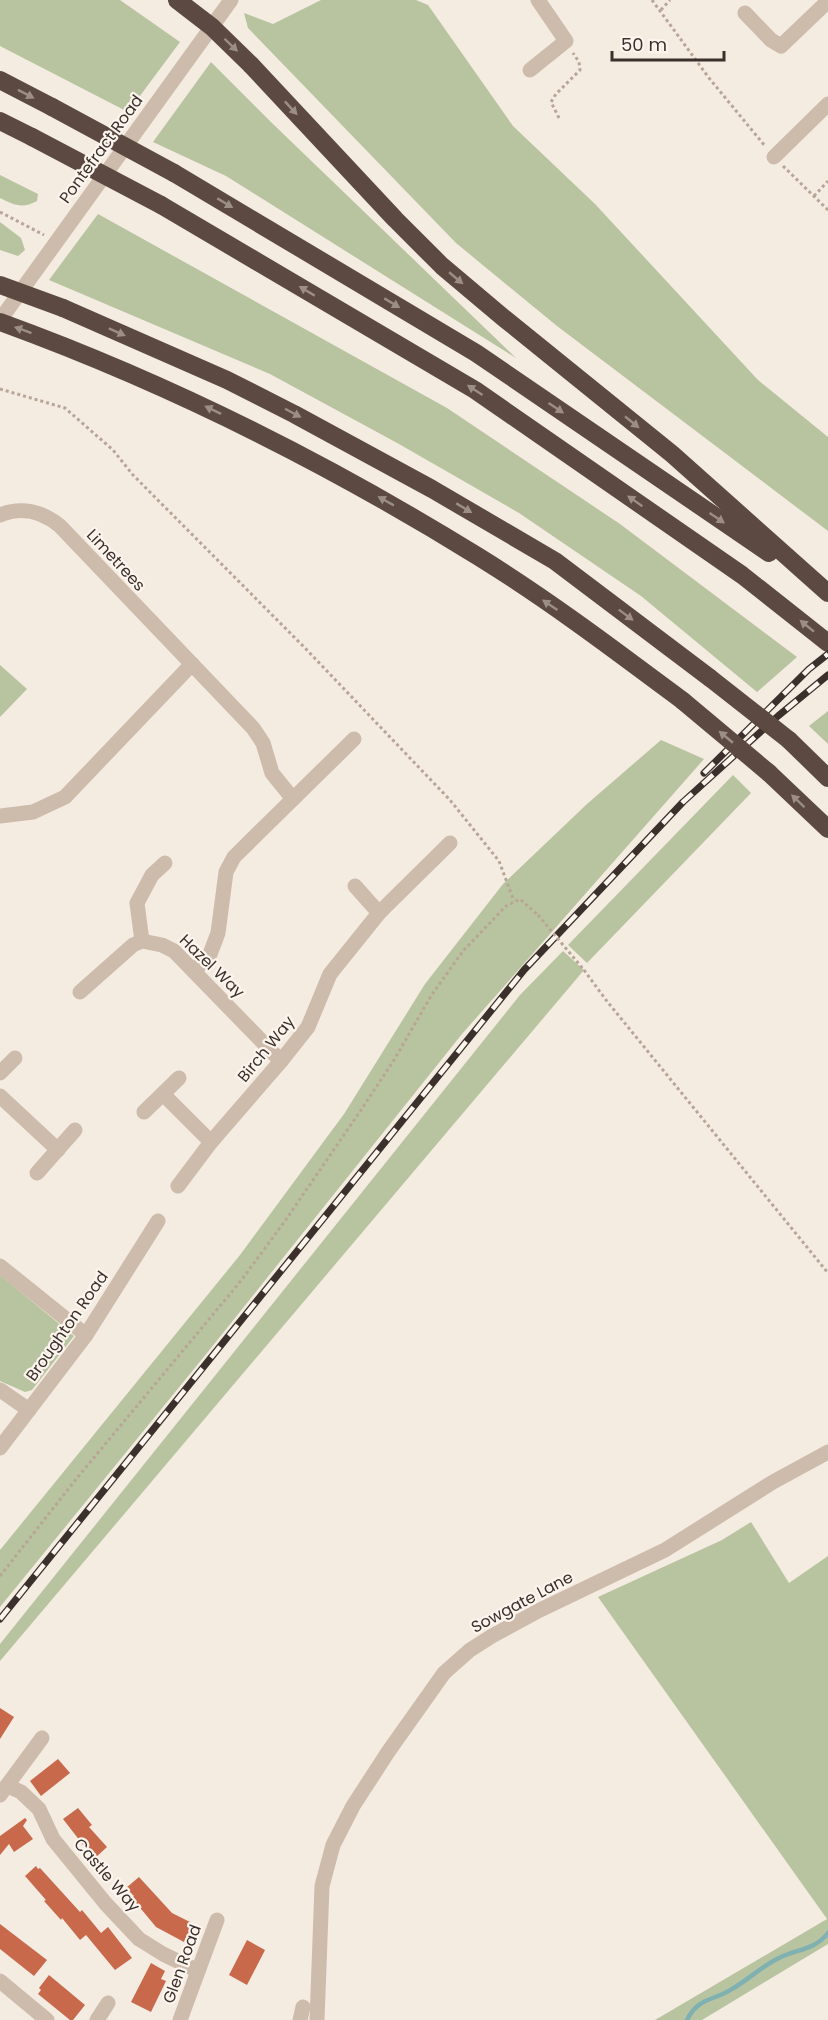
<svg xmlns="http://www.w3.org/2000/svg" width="828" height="2020" font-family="Poppins,sans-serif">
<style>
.green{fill:#b8c4a0}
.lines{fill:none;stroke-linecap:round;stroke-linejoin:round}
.stream{stroke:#7fb0b2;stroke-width:4.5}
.building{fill:#c8694b}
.path{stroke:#b9a596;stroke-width:3;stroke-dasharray:3 3;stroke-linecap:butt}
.minor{stroke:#cdbbac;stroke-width:15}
.highway{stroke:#5c4a42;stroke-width:18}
.rail-casing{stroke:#3b302b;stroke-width:7}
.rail{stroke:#fbf5ee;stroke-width:4.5;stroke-dasharray:14;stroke-linecap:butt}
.path-bridge{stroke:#b9a596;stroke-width:3;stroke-dasharray:3 3;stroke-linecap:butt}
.highway-bridge{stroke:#5c4a42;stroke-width:18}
.oneway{fill:#9c8e87}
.labels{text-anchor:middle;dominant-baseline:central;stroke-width:4.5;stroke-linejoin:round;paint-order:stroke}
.street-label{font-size:16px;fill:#3b302b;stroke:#fbf5ee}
</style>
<rect width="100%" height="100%" fill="#f4ebe1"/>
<!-- green -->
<g class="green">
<polygon points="0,0 120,0 180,42 128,112 0,46"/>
<polygon points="321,0 416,0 428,5 513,126 595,204 758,380 828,437 828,531 557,326 456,243 248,28 244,13 273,24"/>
<polygon points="211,62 274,125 516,358 226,176 153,142"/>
<path d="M0,175L38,194L37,201C22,209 14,205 0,198Z"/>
<polygon points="98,214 447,408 620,524 797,657 757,692 641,596 519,513 399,444 270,374 49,280"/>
<polygon points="0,222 21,238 25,250 18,256 0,250"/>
<polygon points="0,665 27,689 0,717"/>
<polygon points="828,711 828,744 809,726"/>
<polygon points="661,740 704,759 462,1034 207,1353 0,1607 0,1550 240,1255 344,1114 425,984 503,884 587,804"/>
<polygon points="733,775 751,793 587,963 568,945"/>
<polygon points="563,951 584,970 0,1661 0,1644 520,995"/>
<polygon points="0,1275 74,1336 32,1390 25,1392 0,1381"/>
<polygon points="751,1522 789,1583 828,1556 828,1944 702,2020 655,2020 827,1919 598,1597 722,1540"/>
</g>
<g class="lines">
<!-- stream -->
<path class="stream" d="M687,2020C698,1997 714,2001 732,1989C748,1980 762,1966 779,1958C797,1949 815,1950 828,1933"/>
</g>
<!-- building -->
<g class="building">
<polygon points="0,1708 14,1717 0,1739"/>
<polygon points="58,1759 70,1773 41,1796 30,1781"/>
<polygon points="78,1808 92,1825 89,1827 107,1847 94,1859 63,1819"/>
<polygon points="25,1818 27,1820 23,1826 33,1839 14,1852 9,1844 0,1855 0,1836"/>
<polygon points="36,1866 38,1869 40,1868 80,1912 82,1910 101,1933 108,1927 132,1958 115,1970 86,1935 80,1940 62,1918 61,1920 44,1901 46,1900 25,1876"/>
<polygon points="139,1877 172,1913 194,1924 184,1942 156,1927 132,1898 134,1896 126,1888"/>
<polygon points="0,1924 47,1960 34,1976 0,1949"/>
<polygon points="247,1940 265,1950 247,1985 229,1975"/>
<polygon points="151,1963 165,1971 161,1979 166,1981 151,2012 131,2002"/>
<polygon points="49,1975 85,2005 73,2020 70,2020 38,1994 41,1990 39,1988"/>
</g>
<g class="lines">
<!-- path -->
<g class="path">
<polyline points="652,0 709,78 765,146"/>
<polyline points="661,10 670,0"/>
<polyline points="559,118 551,102 556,94 580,70 579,62 573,53"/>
<polyline points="783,166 828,210"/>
<polyline points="814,196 828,181"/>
<polyline points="0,212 44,235"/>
<polyline points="0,389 65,408 113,450 133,475 305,648 450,800 499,861 514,901"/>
<polyline points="584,970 606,1000 828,1273"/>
<polyline points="0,1576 77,1478 240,1282 285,1221 359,1113 394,1060 431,996 463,951 506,906 520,899 538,915"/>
</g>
<!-- minor -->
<g class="minor">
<polyline points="745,13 771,40 781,46 828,1"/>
<polyline points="530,70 566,41 538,0"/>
<polyline points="774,157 828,104"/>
<polyline points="0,320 231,0"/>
<path d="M0,515C22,506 43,512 60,526L253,728L263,743L272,773L293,799"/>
<polyline points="0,816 33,812 65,797 192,664"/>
<polyline points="355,886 379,913"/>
<polyline points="142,941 137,903 152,875 165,863"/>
<polyline points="194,971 210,954 218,933 226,872 234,857 354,739"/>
<polyline points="80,992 133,945 142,941 162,945 174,951 281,1061"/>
<polyline points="0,1073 15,1058"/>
<polyline points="163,1094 211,1142"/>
<polyline points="0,1096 58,1150"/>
<polyline points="144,1112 179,1078"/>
<polyline points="37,1173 75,1130"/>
<polyline points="178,1186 211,1142 281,1061 308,1027 330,974 379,913 450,843"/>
<polyline points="0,1266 86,1335"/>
<polyline points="0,1390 29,1410"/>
<polyline points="0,1448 86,1335 158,1221"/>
<polyline points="8,1786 21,1792 39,1809 53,1839 106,1904 139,1939 163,1954 198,1971"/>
<polyline points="0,1795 42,1738"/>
<polyline points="0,1981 47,2020"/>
<polyline points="97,2020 108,2003"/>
<polyline points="180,2020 217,1920"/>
<polyline points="300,2020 303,2007"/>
<polyline points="317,2020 322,1886 333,1845 353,1806 388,1752 444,1673 470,1650 492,1636 540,1610 665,1550 773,1482 828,1452"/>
</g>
<!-- highway -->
<g class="highway">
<polyline points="251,65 395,219 442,266 505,319 672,454 828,593"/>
<polyline points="0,80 52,107"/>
<polyline points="0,121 32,137"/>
<polyline points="174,173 476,353 769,553"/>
<polyline points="161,205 475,390 742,575 828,643"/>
<polyline points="63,308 227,380 294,414 432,489 555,561 710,678"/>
<path d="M0,322C168,383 327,463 479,557C550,601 616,651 683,701"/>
<polyline points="789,740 828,778"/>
<polyline points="769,773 828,829"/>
</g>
<!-- rail casing -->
<g class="rail-casing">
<g id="rail">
<polyline points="704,773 809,669 828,654"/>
<polyline points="0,1619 524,970 683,802 778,716 828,675"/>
</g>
</g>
<!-- rail -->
<use href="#rail" class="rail"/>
<!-- path-bridge -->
<polyline class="path-bridge" points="538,915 584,970"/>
<!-- highway-bridge -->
<g class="highway-bridge">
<polyline points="177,0 212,27 251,65"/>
<polyline points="52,107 174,173"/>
<polyline points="32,137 161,205"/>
<polyline points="0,285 63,308"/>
<polyline points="710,678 789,740"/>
<polyline points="683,701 769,773"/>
</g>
</g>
<!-- one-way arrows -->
<defs><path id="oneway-solid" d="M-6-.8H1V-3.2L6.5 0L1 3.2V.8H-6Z" transform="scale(1.5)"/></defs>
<g class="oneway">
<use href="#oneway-solid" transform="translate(231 45) rotate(44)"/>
<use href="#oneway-solid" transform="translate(26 94) rotate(27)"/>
<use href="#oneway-solid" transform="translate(291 108) rotate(47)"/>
<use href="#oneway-solid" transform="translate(225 203) rotate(31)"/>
<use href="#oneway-solid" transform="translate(456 278) rotate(40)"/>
<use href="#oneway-solid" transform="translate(307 291) rotate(-149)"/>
<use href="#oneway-solid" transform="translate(392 303) rotate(31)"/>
<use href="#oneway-solid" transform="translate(23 330) rotate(-160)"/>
<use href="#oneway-solid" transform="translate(117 332) rotate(24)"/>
<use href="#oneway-solid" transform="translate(475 390) rotate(-147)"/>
<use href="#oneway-solid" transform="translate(556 408) rotate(34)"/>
<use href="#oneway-solid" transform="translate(213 410) rotate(-154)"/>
<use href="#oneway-solid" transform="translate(293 413) rotate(28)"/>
<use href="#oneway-solid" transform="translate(632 422) rotate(39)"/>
<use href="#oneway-solid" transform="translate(386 501) rotate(-151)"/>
<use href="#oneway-solid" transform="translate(635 501) rotate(-145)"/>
<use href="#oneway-solid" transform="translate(464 508) rotate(31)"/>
<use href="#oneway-solid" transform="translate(717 518) rotate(34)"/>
<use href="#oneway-solid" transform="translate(550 605) rotate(-146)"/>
<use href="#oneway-solid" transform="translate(626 615) rotate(37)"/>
<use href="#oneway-solid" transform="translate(807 626) rotate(-141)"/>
<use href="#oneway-solid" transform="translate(726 737) rotate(-140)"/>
<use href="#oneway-solid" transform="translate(798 801) rotate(-136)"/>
</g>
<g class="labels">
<!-- street labels -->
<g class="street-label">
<text transform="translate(101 149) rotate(-54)">Pontefract Road</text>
<text transform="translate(116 560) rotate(47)">Limetrees</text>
<text transform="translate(212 966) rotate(44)">Hazel Way</text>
<text transform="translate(266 1049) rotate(-51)">Birch Way</text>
<text transform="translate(67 1326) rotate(-55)">Broughton Road</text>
<text transform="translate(522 1602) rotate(-28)">Sowgate Lane</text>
<text transform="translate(107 1875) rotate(49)">Castle Way</text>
<text transform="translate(182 1964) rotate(-70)">Glen Road</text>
</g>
</g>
<!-- scale -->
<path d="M612 51v9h112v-9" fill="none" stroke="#3b302b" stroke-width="3"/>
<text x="621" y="51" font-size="18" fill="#3b302b" stroke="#fbf5ee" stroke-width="4.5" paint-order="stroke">50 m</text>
</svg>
